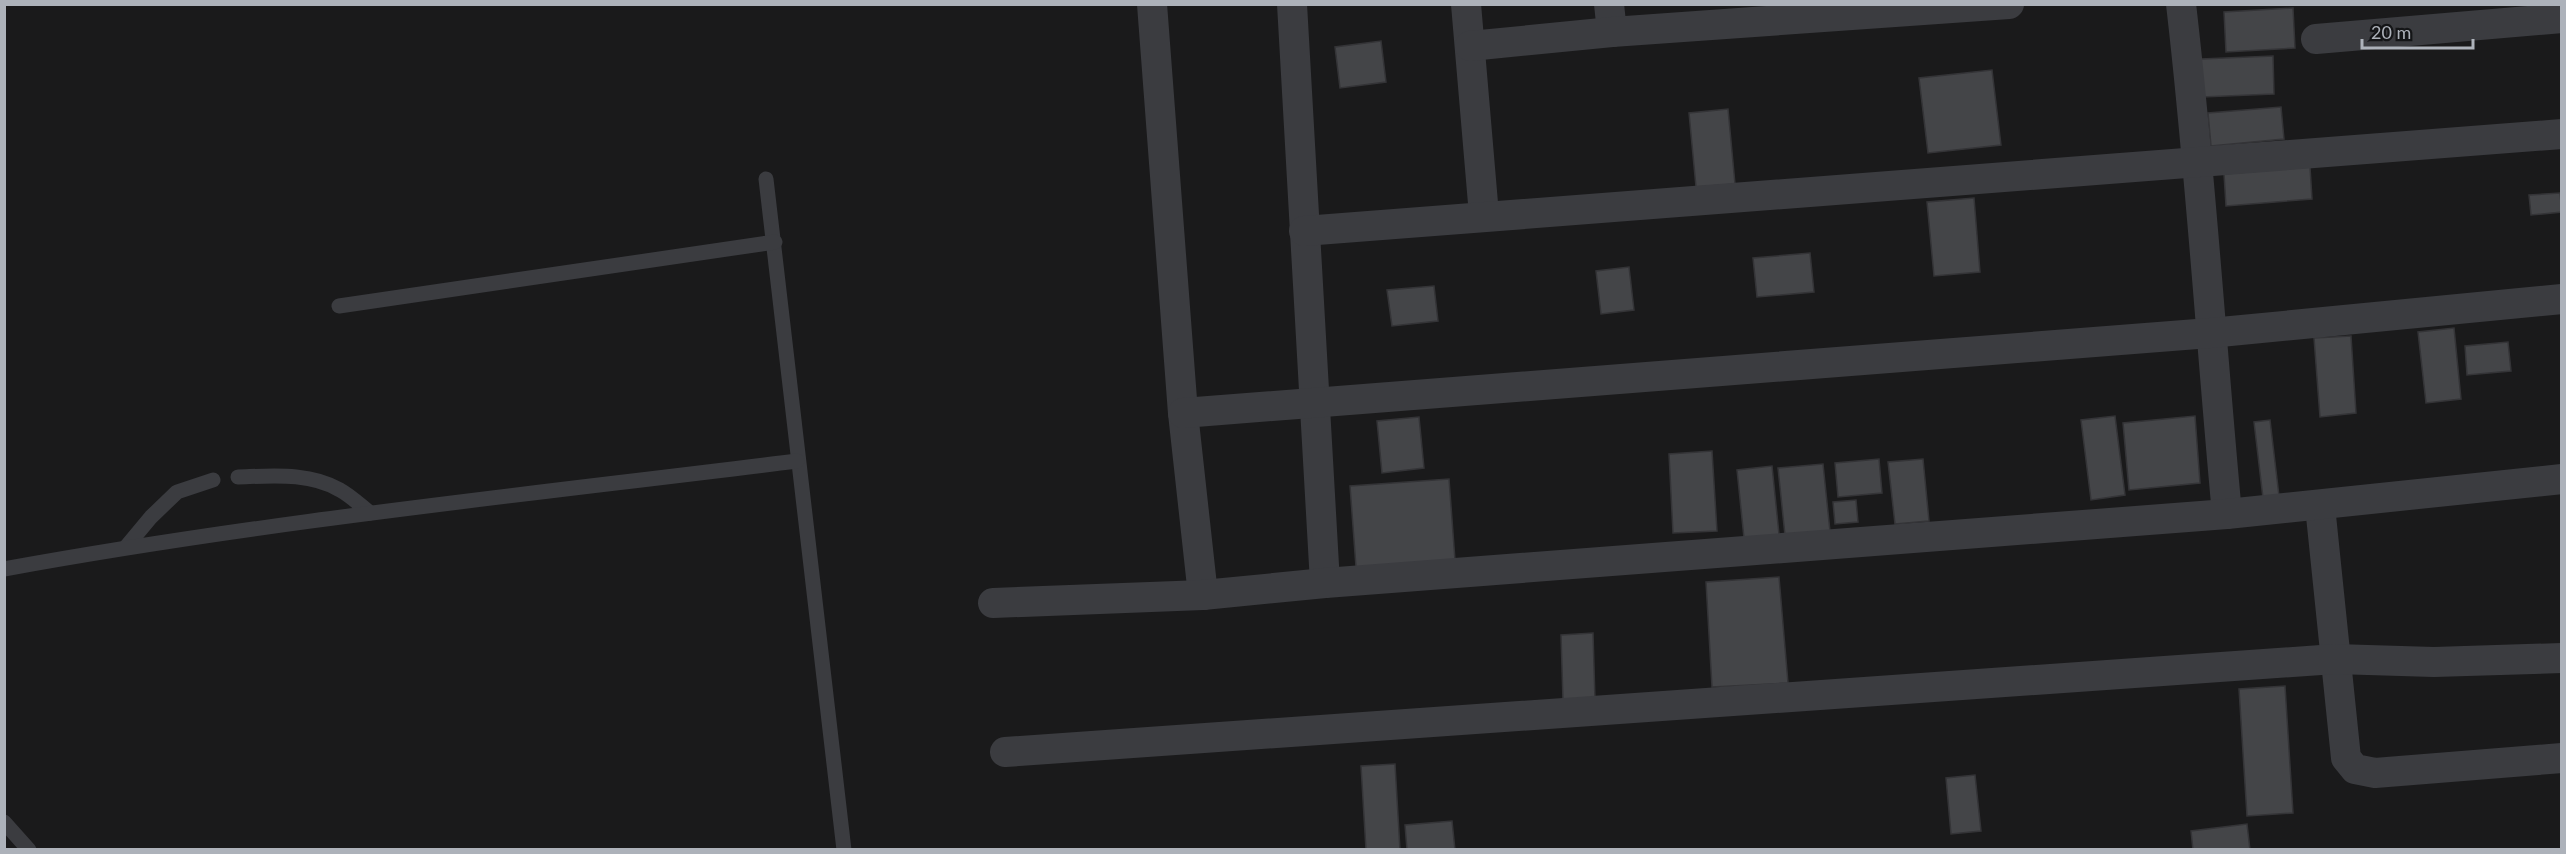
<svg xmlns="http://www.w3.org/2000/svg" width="2566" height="854" font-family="Lato,sans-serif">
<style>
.building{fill:#444548;stroke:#343437;stroke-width:1.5}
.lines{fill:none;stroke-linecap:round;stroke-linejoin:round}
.service{stroke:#3b3c40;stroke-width:15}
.minor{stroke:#3b3c40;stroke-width:30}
</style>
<rect width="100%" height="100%" fill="#1a1a1b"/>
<!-- building -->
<g class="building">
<polygon points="2293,8 2295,48 2226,52 2224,12"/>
<polygon points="1381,41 1386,82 1340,88 1335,47"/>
<polygon points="2273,56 2274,94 2202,97 2201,59"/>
<polygon points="1992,70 2001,145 1928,153 1919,78"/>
<polygon points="2281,107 2284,139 2211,146 2208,113"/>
<polygon points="1728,109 1735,184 1696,187 1689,113"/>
<polygon points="2310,167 2312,199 2226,206 2224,174"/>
<polygon points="2560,193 2562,212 2531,215 2529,195"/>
<polygon points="1974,198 1980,272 1934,276 1927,202"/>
<polygon points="1810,253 1814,292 1757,297 1753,258"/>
<polygon points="1629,267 1634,310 1601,314 1596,271"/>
<polygon points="1434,286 1438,321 1392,326 1387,290"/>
<polygon points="2454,328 2461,399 2426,403 2418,332"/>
<polygon points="2351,336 2356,413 2320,417 2314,338"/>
<polygon points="2508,342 2511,371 2467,375 2465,346"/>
<polygon points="2115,416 2125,495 2091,500 2081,420"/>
<polygon points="2195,416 2200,483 2129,490 2123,423"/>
<polygon points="1419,417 1424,468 1382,473 1377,421"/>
<polygon points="2270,420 2279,496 2263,498 2254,422"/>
<polygon points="1712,451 1717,531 1673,533 1669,454"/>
<polygon points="1879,459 1882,493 1838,497 1835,463"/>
<polygon points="1923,459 1929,521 1895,524 1888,462"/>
<polygon points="1823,464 1831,541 1786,545 1778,468"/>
<polygon points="1772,466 1780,544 1745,548 1737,470"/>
<polygon points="1449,479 1455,560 1356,567 1350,486"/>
<polygon points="1856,500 1858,522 1835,524 1833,502"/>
<polygon points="1779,577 1788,683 1712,687 1706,582"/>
<polygon points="1593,633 1595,700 1563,701 1561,635"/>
<polygon points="2285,686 2293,813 2247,816 2239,689"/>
<polygon points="1395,764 1400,850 1366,850 1361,766"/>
<polygon points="1975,775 1981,831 1951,834 1946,778"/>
<polygon points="1452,821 1455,850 1407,850 1405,825"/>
<polygon points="2247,824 2250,850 2193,850 2191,831"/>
</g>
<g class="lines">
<!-- service -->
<g class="service">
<polyline points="766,179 844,850"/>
<polyline points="339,306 775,242"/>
<path d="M238,477C271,476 310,472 340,490C351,496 360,505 370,513"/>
<polyline points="126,547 151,517 177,492 213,480"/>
<path d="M4,569C267,521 533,494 797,461"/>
<polyline points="4,822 29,850"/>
</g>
<!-- minor -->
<g class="minor">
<polyline points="1152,4 1183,413 1203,595"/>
<polyline points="1292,4 1325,583"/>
<polyline points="1466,4 1484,215"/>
<polyline points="1609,4 1612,32"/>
<path d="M2181,4C2201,174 2211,344 2227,514"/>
<polyline points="2316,39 2562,18"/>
<polyline points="1470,46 1612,32 2009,4"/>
<polyline points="1304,231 2562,134"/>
<polyline points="1183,413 2210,333 2562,299"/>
<polyline points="2320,506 2346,758 2355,769 2375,773 2562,758"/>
<polyline points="993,603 1203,595 1325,583 2227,514 2562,479"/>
<polyline points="1005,752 2335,659 2434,662 2562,658"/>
</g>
</g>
<!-- border -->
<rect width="2566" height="854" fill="none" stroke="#adb2ba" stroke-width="12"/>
<!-- scale -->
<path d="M2362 39v9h111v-9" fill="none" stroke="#adb2ba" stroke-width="3"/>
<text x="2371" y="39" font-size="18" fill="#adb2ba" stroke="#141517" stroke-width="4.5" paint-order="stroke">20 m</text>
</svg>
